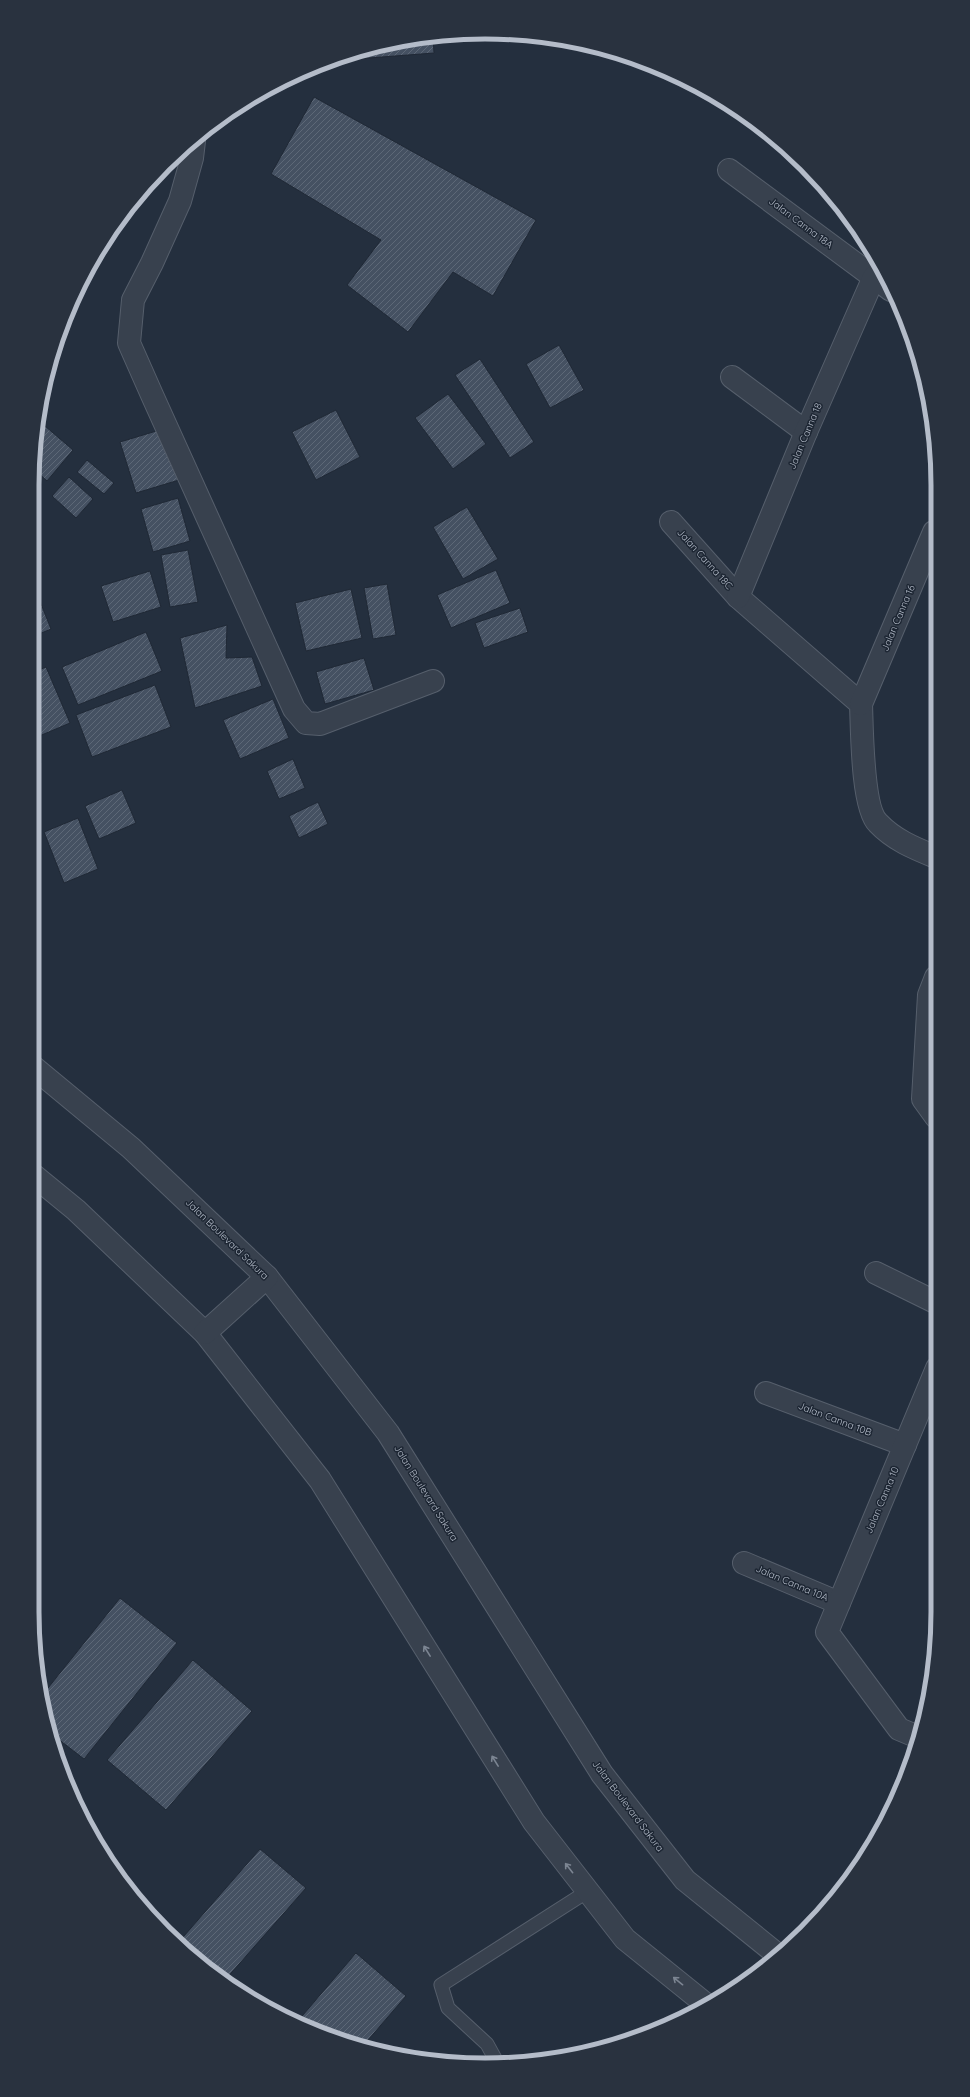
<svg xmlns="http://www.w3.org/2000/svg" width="970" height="2097" font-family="Quicksand,sans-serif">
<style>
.building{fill:url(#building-hatch);stroke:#1f2835}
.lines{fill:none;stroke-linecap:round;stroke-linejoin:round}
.lane-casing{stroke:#565f6c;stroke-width:15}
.street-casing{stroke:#565f6c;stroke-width:24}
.lane{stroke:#38414e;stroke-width:13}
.street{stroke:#38414e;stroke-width:22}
.oneway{stroke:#7c8592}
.labels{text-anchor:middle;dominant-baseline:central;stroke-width:3;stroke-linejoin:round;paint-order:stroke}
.street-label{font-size:10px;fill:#b4bcc9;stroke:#1d2633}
.rim{fill:none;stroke:#b4bcc9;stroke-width:5}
</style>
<defs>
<pattern id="building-hatch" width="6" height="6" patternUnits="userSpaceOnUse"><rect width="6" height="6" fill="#455162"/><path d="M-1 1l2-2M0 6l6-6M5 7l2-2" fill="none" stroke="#5d6877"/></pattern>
</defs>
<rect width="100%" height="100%" fill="#242f3e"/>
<!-- building -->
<g class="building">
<polygon points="433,37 434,53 330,61 396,41"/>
<polygon points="314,97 536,220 493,296 453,272 408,332 347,285 381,240 271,174"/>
<polygon points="559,345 584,390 550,408 526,364"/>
<polygon points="480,359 534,442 510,458 455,375"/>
<polygon points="448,394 486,444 453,469 415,418"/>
<polygon points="336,410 360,457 316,480 292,432"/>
<polygon points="38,420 73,450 47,481 34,469"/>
<polygon points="163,429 179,480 136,493 120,442"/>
<polygon points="87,460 114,483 104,494 77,472"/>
<polygon points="69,477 93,499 76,518 52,496"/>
<polygon points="178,498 190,541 153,552 141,509"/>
<polygon points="467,507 498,559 463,579 433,527"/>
<polygon points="188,550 198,602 170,607 161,555"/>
<polygon points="496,570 510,603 451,628 437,595"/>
<polygon points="150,571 161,607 113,622 101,586"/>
<polygon points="32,581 51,629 32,637"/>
<polygon points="387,584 396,635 373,639 364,588"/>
<polygon points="351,589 362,638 306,651 295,603"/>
<polygon points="520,608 528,632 484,648 475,623"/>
<polygon points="227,625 226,658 252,657 262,686 195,708 180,638"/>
<polygon points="146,632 162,671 78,705 62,667"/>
<polygon points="364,658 374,690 325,704 316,672"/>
<polygon points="46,667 70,723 37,737 32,725 32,673"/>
<polygon points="155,685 171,727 92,757 76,715"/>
<polygon points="273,699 289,738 240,759 223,720"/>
<polygon points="293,759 305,788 279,799 267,771"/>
<polygon points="122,790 136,823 99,839 85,806"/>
<polygon points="318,802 328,824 299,838 289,816"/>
<polygon points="78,818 98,869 64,883 44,832"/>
<polygon points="120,1598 177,1643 84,1759 49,1732 40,1698"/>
<polygon points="193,1660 252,1711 166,1810 107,1760"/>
<polygon points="260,1849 306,1888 225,1980 186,1953 177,1944"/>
<polygon points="356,1953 406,1996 362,2047 339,2041 297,2022"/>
</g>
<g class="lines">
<!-- lane casing -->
<g class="lane-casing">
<polyline id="lane" points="498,2064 487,2044 448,2008 441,1985 588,1891"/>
</g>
<!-- street casing -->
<g class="street-casing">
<g id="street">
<polyline points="194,141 192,158 180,201 152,263 133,300 129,343 152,395 294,709 306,723 320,724 433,681"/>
<polyline points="729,170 891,290"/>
<polyline points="732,377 806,432"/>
<path d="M671,522L738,597L861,704C862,728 862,808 878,823C894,840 914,848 936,857"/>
<polyline points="738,597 806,432 874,277"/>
<polyline points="861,704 934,532"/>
<polyline points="936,977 929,995 923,1099 936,1117"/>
<polyline points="32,1066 131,1148 267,1277 388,1433 602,1774 685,1880 778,1955"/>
<polyline points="32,1174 76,1210 205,1333 320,1480 534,1822 625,1939 708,2006"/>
<polyline points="876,1273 937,1303"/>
<polyline points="205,1333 267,1277"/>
<polyline points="766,1393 905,1445"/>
<polyline points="744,1563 839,1603"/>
<polyline points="918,1737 899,1729 827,1632 937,1368"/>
</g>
</g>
<!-- lane -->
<use href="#lane" class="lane"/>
<!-- street -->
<use href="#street" class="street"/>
</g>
<!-- one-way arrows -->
<defs><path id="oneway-shaft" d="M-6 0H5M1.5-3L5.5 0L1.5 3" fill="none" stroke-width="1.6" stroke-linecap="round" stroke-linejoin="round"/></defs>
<g class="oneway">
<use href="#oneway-shaft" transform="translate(427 1651) rotate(-122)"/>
<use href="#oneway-shaft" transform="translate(495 1761) rotate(-122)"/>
<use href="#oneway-shaft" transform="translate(569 1868) rotate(-128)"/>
<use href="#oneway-shaft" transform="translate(678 1981) rotate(-141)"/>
</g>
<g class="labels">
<!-- street labels -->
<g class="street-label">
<text transform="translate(801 223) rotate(37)">Jalan Canna 18A</text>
<text transform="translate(805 436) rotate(-67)">Jalan Canna 18</text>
<text transform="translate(705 559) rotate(48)">Jalan Canna 18C</text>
<text transform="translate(898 618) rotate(-67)">Jalan Canna 16</text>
<text transform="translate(227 1239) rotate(44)">Jalan Boulevard Sakura</text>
<text transform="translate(835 1419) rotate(21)">Jalan Canna 10B</text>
<text transform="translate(426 1493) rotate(58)">Jalan Boulevard Sakura</text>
<text transform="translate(882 1500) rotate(-67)">Jalan Canna 10</text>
<text transform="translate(792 1583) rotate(23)">Jalan Canna 10A</text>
<text transform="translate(628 1806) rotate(53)">Jalan Boulevard Sakura</text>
</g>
</g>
<!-- crop -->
<path d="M0 0H970V2097H0ZM485 39H485A446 446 0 0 1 931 485V1612A446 446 0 0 1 485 2058H485A446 446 0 0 1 39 1612V485A446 446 0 0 1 485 39Z" fill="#29323f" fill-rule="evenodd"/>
<path class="rim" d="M485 39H485A446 446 0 0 1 931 485V1612A446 446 0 0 1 485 2058H485A446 446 0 0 1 39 1612V485A446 446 0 0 1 485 39Z"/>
</svg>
